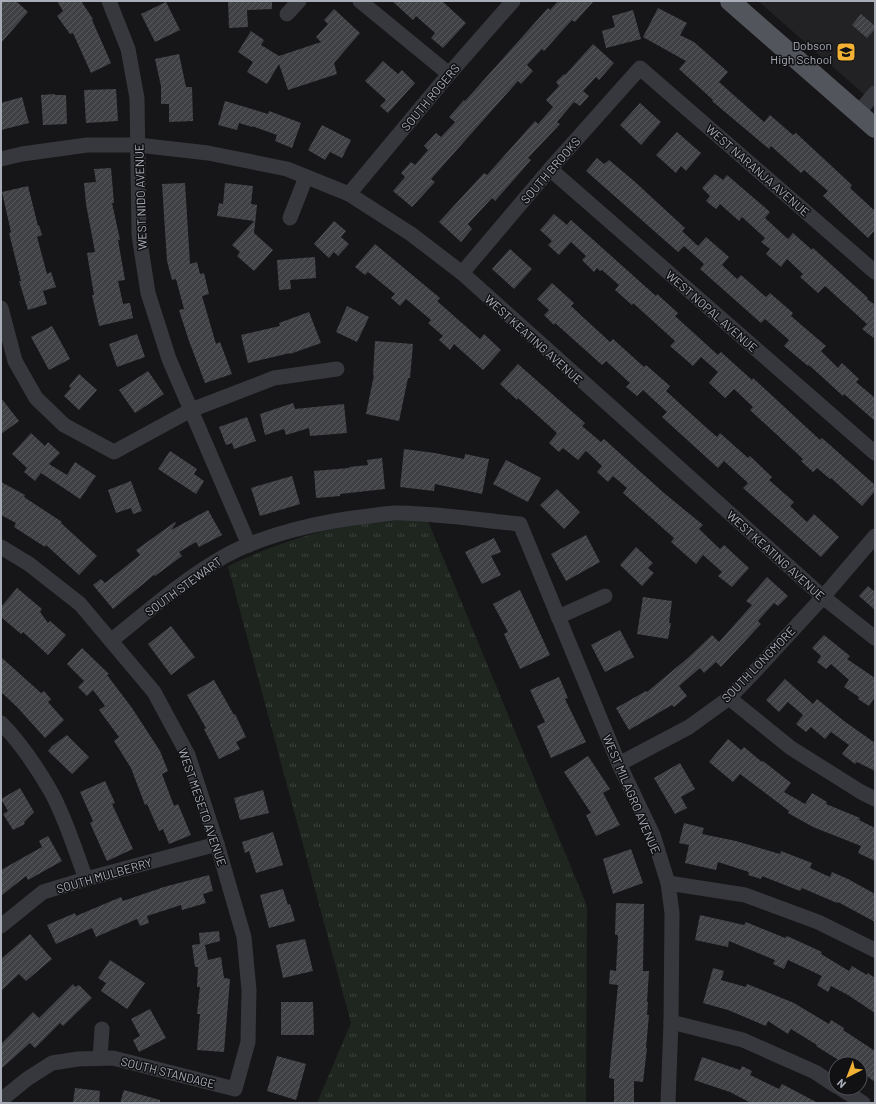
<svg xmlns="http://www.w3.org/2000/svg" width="876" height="1104" font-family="Barlow,sans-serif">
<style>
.built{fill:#222225}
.grass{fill:url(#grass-tufts)}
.building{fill:url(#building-hatch)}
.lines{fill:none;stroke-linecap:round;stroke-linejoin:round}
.minor{stroke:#37383d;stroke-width:15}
.major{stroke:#53555c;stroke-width:20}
.labels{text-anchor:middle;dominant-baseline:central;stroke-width:3;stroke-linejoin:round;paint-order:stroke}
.poi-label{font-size:12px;fill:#a8adb8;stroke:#111113;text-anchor:end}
.street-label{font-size:12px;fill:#a8adb8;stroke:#111113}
</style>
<defs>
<pattern id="grass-tufts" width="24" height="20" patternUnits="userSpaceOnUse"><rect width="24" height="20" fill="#1e261f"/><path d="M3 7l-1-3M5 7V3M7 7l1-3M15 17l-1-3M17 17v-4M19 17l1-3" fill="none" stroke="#3c433d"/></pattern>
<pattern id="building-hatch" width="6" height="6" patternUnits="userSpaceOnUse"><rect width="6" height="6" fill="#404145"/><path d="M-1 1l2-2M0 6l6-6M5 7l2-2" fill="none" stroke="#595a5e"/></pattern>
</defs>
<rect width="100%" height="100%" fill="#161618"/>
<!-- built -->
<polygon class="built" points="758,1 875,1 875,104"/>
<!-- grass -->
<path class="grass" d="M387,521H428L587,906L586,1103H317L351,1023L228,566C265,549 306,533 347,526C360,523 374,522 387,521Z"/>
<!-- building -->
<g class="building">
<polygon points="1,1 16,1 28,12 1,43"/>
<polygon points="57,1 81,1 93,19 92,20 111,63 91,73 73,33 70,34 57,16 63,11"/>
<polygon points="228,1 272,1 272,9 247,10 248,27 229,28"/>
<polygon points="392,1 442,1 466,23 443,48 431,38 435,33 416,16 413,20"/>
<polygon points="558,1 594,1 575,22 572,20 544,51 542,49 527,65 533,71 521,84 518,81 431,179 435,182 412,207 393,191 405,177 401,173 411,162 415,165 428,150 424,146 436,133 441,137 455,122 449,117 464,100 465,101 548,8 550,10"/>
<polygon points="166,2 180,30 155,42 141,14"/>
<polygon points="658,8 687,23 680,35 694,42 728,72 719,82 764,122 770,115 793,135 796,133 852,185 850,188 875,211 875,230 868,238 823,196 828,191 804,170 801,173 771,146 769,149 712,101 713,100 679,69 686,61 643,37"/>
<polygon points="334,9 360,33 334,63 337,74 288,90 279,64 267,84 247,72 253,62 238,52 251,31 264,40 261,45 279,56 321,42 316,37 328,24 324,20"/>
<polygon points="633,10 641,39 606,48 602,31 615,27 612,16"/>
<polygon points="861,14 875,26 875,29 867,38 852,25"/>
<polygon points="593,44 614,63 599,80 596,77 583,91 589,96 580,106 574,102 557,122 560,124 528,158 531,160 495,201 492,198 468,224 472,229 461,242 439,222 484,173 487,175 535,121 538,124 553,107 546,100 559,86 556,82 564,74 565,75"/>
<polygon points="179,54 186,87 192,87 193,121 169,122 169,104 161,104 161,86 155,59"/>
<polygon points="383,61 398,74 402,70 415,83 388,113 380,106 386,100 365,81"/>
<polygon points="116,89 118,121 86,123 84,90"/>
<polygon points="55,94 55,95 66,95 67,124 43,125 41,95"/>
<polygon points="22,97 29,123 1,130 1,103"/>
<polygon points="225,101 268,114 269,111 301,123 292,148 275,141 277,135 252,126 252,127 239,123 237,130 218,125"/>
<polygon points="640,103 661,122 641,145 620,125"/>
<polygon points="322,125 351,140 342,158 330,152 325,160 308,150"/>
<polygon points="677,132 701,153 686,171 681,166 676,173 656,155"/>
<polygon points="597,158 604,164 609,160 634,181 685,228 682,231 698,246 706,237 729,257 722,265 737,279 741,275 766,297 770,293 793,313 791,316 826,346 821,351 838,368 842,363 859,379 856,382 875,398 875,421 844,394 843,396 809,365 808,366 784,346 789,340 765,319 761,323 700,269 704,264 684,246 678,252 586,171"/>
<polygon points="111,168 114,203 112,203 120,240 118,240 125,280 118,281 123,304 130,303 133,318 99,326 92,295 94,295 87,253 95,252 86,204 84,183 96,182 94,169"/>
<polygon points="715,174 723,180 727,175 770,212 765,218 788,239 793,233 812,250 813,248 868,298 867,299 875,305 875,339 862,329 867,324 825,286 818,293 800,277 803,274 787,259 781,267 766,254 770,249 761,242 765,238 742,217 739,221 720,204 716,209 706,201 710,196 702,188"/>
<polygon points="185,183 190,264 197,262 200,274 204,273 209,294 202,296 216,344 220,342 232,374 205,383 189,341 179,310 184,309 176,279 172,280 167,261 162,184"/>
<polygon points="225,183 253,186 251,204 257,205 254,233 273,250 254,271 237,256 240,252 232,245 254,221 217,216 219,203 223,204"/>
<polygon points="28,186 38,226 39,225 42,235 37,237 47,274 51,272 56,287 43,291 47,304 28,310 19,281 21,281 9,233 11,232 2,192"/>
<polygon points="554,214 567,225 571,220 656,296 657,294 678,313 675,316 718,355 721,352 752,380 753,378 820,440 822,438 875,485 875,491 862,506 831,478 830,479 817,468 813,472 801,461 803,459 750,410 753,407 734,389 725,398 709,383 718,372 701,357 693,366 670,346 675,341 633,303 632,305 615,290 619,285 602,270 600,271 597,268 594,272 582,260 586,256 571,242 559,255 548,245 552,241 540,230"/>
<polygon points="334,221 346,231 341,237 349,244 338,256 334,252 329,258 314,244"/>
<polygon points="375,244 440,298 437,301 480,339 484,334 501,350 483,370 454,344 450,350 439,340 443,336 428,323 431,320 406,299 400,306 391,298 395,294 368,272 365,275 355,267"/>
<polygon points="510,249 532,269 514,289 492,269"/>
<polygon points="315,257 316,278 290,280 291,289 279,290 277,260"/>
<polygon points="552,283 574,303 571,306 610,342 613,339 644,367 646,365 670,386 666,391 709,430 717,437 720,433 748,458 750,456 772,477 769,480 794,502 790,506 807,522 814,514 839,537 821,557 743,488 748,483 724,461 718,468 662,417 667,412 643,390 637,396 626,387 630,383 606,361 602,365 555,323 554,325 544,315 549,310 537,299"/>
<polygon points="347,306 369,317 357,342 336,332"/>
<polygon points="309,312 321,343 290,354 290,353 248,363 241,335 280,326 279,323"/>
<polygon points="52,326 70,359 49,370 31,337"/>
<polygon points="137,334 145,357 117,367 109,344"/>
<polygon points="375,341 413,344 410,378 408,378 399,421 366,414 374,375 373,375"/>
<polygon points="518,364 585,423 582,426 601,442 604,439 664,493 703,525 699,529 720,549 724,545 749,568 732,587 718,576 722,572 703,555 696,564 671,542 674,538 623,493 627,488 613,476 608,482 597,472 602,466 586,451 578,460 563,448 559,452 549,443 557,433 518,398 517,400 500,384"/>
<polygon points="148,371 164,394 135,413 119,390"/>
<polygon points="79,374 97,390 79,410 64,396 71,388 69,386"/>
<polygon points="1,398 19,421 1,434"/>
<polygon points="293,403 295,409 344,404 347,433 310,436 309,428 286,435 284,429 265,435 260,414"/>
<polygon points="247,417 256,441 234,449 232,443 226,445 219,427"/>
<polygon points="31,433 45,446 48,442 60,453 49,464 67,475 75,462 96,476 80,499 41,473 35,481 24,472 27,468 12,454"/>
<polygon points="404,449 435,453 464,459 465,454 489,459 482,494 435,484 434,491 400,487"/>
<polygon points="170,451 197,469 194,474 204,481 196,494 158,469"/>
<polygon points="382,458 385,489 340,494 340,496 316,498 314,471 349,468 349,467 368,465 367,460"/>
<polygon points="506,460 541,478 528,502 493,484"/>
<polygon points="292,476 300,504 260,516 251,488"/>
<polygon points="131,481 142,511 133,514 131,508 116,513 108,490"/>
<polygon points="1,482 25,495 24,497 62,522 61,523 97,556 79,575 46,545 45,547 14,527 16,523 1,515"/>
<polygon points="557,489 580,512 564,529 540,505"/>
<polygon points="208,510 222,535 199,547 196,542 179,552 182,556 155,576 154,575 113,609 93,585 101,579 105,583 140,555 136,550 175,522 176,523 171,530"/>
<polygon points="586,535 600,562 566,581 551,554"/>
<polygon points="494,538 501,552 491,556 501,575 482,584 465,552"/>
<polygon points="636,547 653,563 648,568 654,573 642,586 620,565"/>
<polygon points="767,577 788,596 778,606 774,603 758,621 761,624 721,667 716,662 704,673 700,668 679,686 687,696 674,707 672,705 629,730 616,708 646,691 647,692 689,657 712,635 719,642 752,605 746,601"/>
<polygon points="868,586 875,592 875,610 859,596"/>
<polygon points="17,588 42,609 40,612 48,623 50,621 66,635 48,655 23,632 21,634 1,617 1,607"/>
<polygon points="520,590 550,655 520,669 504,634 508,632 493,604"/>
<polygon points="643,597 672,601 669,623 671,623 668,639 637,634"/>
<polygon points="171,626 195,657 171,675 148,644"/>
<polygon points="620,630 634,657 605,672 591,645"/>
<polygon points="824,635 850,656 847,659 875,678 875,697 869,706 858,699 859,697 844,687 849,680 831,664 826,669 817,662 821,656 812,648"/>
<polygon points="82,648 109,674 107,675 132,708 160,751 168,771 162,774 174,806 178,804 191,835 169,844 163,829 159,831 147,804 145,805 131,768 114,741 119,737 99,710 105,706 93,690 87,696 78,687 84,681 67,664"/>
<polygon points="1,657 41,693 44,691 51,699 48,702 64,720 45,738 17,707 1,692"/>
<polygon points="559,677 568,698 565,699 586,742 551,758 537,726 545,722 530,690"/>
<polygon points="785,679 813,704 817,699 844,721 875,743 875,771 857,762 855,764 842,754 849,745 831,732 825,739 811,727 806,732 796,724 803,715 788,702 779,712 766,700"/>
<polygon points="214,680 234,715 235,714 246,737 236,742 240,749 219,759 204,729 206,728 187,695"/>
<polygon points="67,735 89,757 72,774 48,751 52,746"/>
<polygon points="728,739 741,750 744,747 762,762 763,761 791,783 784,792 805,804 812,793 827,802 826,804 860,818 859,820 875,828 875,861 858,853 861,846 813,827 788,813 789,811 740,774 733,782 709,762"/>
<polygon points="588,756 610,789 603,793 620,825 596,836 586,815 591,813 564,772"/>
<polygon points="680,763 695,789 681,797 687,808 675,814 654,778"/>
<polygon points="105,781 115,803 112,804 133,849 107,861 90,823 93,821 80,792"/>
<polygon points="20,788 34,812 24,822 25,824 13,830 3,814 8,811 1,799"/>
<polygon points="263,790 269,813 240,820 234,798"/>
<polygon points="684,823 704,828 702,834 736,841 780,854 781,851 812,863 810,868 830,877 832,872 848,879 875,894 875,922 838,902 837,903 802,888 800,891 762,876 761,879 748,875 749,872 718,862 716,870 685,863 689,845 679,843"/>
<polygon points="273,832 283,865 256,873 249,851 245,853 242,842"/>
<polygon points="48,836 62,861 28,880 26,876 1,896 1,870 42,847 39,841"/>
<polygon points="631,849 643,883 613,894 603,859"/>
<polygon points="209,875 213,891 203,894 206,903 182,910 181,905 147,916 149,923 140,926 137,919 96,937 92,928 56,944 47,925 75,913 76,916 121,897 123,901 164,887"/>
<polygon points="283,889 288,905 290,904 295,921 269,928 260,895"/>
<polygon points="616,903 644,904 643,971 649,971 647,1002 648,1002 647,1015 649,1015 646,1048 647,1048 643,1082 634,1081 634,1103 614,1103 614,1079 609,1078 618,985 609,984 610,970 616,971 618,935 615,935"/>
<polygon points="700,915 744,925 746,922 785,938 787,936 822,952 821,954 849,971 852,966 867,975 868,973 875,978 875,1013 848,995 831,986 828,992 817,985 822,976 788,960 784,969 773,964 775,960 729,941 728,947 695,940"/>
<polygon points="219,931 220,941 205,945 208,960 221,957 224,978 230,979 224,1052 197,1050 200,1014 197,1014 200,987 197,987 198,967 195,967 192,945 200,944 199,933"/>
<polygon points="30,934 52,959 26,981 19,974 1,991 1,959"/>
<polygon points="305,939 313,971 283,978 276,945"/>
<polygon points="110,960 145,983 127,1009 101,991 106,983 98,978"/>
<polygon points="713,968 724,971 721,980 746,987 747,984 794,1003 829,1024 831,1020 844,1028 843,1030 875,1051 875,1082 860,1071 860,1064 845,1064 816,1046 817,1045 791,1029 788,1034 768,1021 766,1026 728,1010 703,1003"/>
<polygon points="73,984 75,987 79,985 92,998 63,1026 60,1023 35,1048 30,1043 1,1069 1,1044 33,1012 39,1018"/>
<polygon points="281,1002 313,1002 314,1035 281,1035"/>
<polygon points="150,1009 166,1038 139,1052 133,1040 140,1036 131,1019"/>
<polygon points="277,1056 306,1064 296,1100 267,1091"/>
<polygon points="702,1057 740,1070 742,1066 752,1071 750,1075 779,1089 782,1084 818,1103 751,1103 730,1092 694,1080"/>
<polygon points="75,1088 100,1091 99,1103 73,1103"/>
<polygon points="124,1090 160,1100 160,1103 120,1103"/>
</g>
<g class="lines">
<!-- minor -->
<g class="minor">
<polyline points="109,1 128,49 137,98 139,235 148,293 169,359 249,545"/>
<polyline points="360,1 449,74"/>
<polyline points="287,14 299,1"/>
<polyline points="858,113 875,93"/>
<polyline points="1,159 22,154 87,145 138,145 208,153 287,169 349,194 411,234 462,273 823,597 875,638"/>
<polyline points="550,169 875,453"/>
<polyline points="349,194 449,74 513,1"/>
<polyline points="290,218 306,177"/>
<polyline points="462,273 550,169 640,68 875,272"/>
<polyline points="1,308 15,361 36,398 64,425 114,452 191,410 274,378 337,369"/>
<polyline points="1,547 29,564 80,604 154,692 188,755 217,844 244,937 249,990 248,1042 235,1089 113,1058 78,1059 52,1063 27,1079 1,1100"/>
<polyline points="558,617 605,596"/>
<path d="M112,640C148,611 183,580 223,557C264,534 323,521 369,516C378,515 387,513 396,513C437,513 479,520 520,524L619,764L653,835L668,883L672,913L671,1022L668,1103"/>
<polyline points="729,698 791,748 861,792 875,799"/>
<path d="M1,723C20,742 36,766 50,790C65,816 75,850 86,879"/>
<polyline points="619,764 689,727 729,698 756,670 823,597 875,536"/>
<polyline points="668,883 745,895 818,922 875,950"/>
<polyline points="1,926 43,892 86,879 217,844"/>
<polyline points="671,1022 743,1040 815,1072 836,1086"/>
<polyline points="100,1058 102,1029"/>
<polyline points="840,1088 863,1103"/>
</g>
<!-- major -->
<polyline class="major" points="730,1 875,128"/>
</g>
<!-- icons -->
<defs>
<g id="school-square" transform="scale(1)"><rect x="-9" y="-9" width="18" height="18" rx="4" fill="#f2b134" stroke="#111113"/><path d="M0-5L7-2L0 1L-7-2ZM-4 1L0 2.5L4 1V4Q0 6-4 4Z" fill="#111"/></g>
</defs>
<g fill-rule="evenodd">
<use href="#school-square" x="846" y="52"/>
</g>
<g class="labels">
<!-- poi labels -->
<g class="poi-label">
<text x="832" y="45">Dobson<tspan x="832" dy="14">High School</tspan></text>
</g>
<!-- street labels -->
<g class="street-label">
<text transform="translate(430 97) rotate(-50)">SOUTH ROGERS</text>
<text transform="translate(550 170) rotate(-49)">SOUTH BROOKS</text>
<text transform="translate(758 170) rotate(41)">WEST NARANJA AVENUE</text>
<text transform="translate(140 197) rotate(-92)">WEST NIDO AVENUE</text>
<text transform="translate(712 311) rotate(41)">WEST NOPAL AVENUE</text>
<text transform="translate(534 339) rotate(42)">WEST KEATING AVENUE</text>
<text transform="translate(776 555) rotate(42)">WEST KEATING AVENUE</text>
<text transform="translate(183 586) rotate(-36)">SOUTH STEWART</text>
<text transform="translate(758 664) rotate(-46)">SOUTH LONGMORE</text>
<text transform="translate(632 794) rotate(67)">WEST MILAGRO AVENUE</text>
<text transform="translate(203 807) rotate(71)">WEST MESETO AVENUE</text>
<text transform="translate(104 875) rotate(-16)">SOUTH MULBERRY</text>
<text transform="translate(168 1072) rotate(14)">SOUTH STANDAGE</text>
</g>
</g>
<!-- border -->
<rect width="876" height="1104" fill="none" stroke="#a8adb8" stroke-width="4"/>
<!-- north arrow -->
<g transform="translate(848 1076) rotate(222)"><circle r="19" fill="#111113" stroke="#4d4f55"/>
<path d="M0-3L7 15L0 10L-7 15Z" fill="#f2b134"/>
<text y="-6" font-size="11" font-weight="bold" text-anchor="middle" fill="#a8adb8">N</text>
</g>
</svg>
